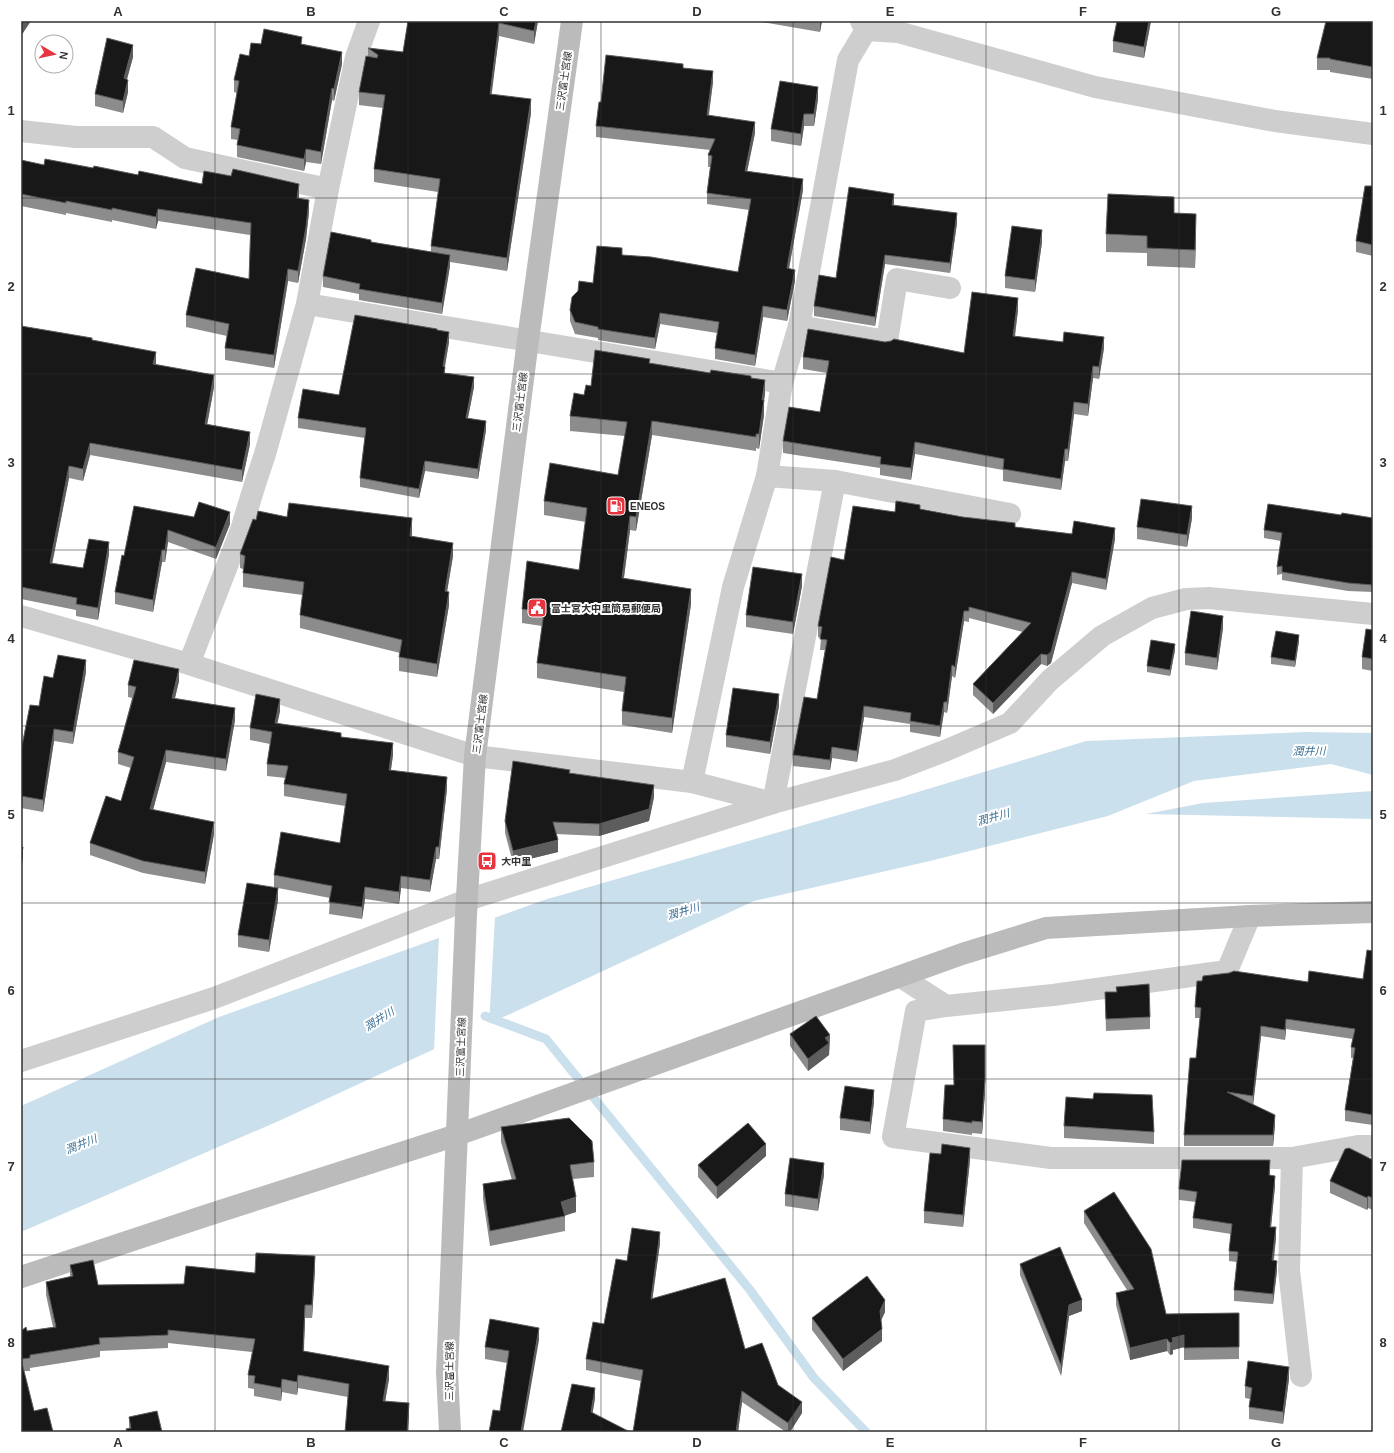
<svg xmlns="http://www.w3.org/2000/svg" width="1394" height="1453" font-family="Helvetica,'Noto Sans JP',sans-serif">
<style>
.water{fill:#cbe0ed}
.pier{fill:#fff}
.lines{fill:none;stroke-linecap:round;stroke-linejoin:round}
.stream{stroke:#cbe0ed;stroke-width:9}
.street{stroke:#cecece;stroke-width:22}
.secondary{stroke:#bbb;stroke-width:22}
.wall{fill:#8c8c8c}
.shaded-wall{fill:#5d5d5d}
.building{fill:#181818;stroke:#5d5d5d}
.grid{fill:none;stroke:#313131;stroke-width:1;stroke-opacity:0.55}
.labels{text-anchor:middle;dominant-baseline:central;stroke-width:4;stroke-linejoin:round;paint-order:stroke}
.street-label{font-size:10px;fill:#313131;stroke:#fff}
.poi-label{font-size:10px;font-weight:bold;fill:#313131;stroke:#fff;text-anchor:start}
.water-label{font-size:11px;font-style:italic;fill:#3d7194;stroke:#fff}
.neatline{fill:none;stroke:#313131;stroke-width:1.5}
.grid-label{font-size:13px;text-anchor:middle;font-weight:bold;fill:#313131}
</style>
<rect width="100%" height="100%" fill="#fff"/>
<!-- water -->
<g class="water">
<polygon points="1306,732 1373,733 1373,775 1331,764 1194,781 1108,816 930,861 754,901 281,1120 21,1232 21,1106 219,1017 544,900 908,795 1086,741"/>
<polygon points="1373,791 1373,819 1146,814 1203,803"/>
</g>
<!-- pier -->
<polygon class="pier" points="495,916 489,1026 434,1051 439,936"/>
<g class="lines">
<!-- stream -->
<polyline class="stream" points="485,1016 546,1039 750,1290 814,1378 866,1432"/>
<!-- street -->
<g class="street">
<polyline points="861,21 866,30 898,32 1095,87 1275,121 1373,134"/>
<polyline points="21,131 76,137 153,137 185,158 328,189"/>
<polyline points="307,304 782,383"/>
<polyline points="799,326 887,341 897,279 950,288"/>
<polyline points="767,476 835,481 1010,514"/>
<polyline points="21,616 189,664 475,756 692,782 773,803"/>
<polyline points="189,664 241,530 255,484 265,454 307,304 328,189 356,57 369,21"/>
<polyline points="692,782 733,587 767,476 782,383 799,326 848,60 866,30"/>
<polyline points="773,803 835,481"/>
<polyline points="1250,916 1227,971 1053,995 946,1006 916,1011 893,1137 1051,1158 1292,1158 1358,1146 1373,1146"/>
<polyline points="901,977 946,1006"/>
<polyline points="21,1061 214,998 467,900 773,803 895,770 947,750 1010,723 1050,680 1102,636 1152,608 1186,599 1209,598 1373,614"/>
<polyline points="1292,1158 1289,1270 1301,1376"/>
</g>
<!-- secondary -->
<g class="secondary">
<polyline points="21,1277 208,1215 457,1135 962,954 1046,928 1250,916 1373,912"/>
<polyline points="450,1432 447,1372 466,915 475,756 528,340 572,21"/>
</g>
</g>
<!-- wall -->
<g class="wall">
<polygon points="408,21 538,21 534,44 499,36 491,94 531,113 507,271 450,262 450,266 442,314 359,300 359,294 323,287 323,276 371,242 431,252 431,246 438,192 374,182 374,169 383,108 359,105 359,92 368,56 368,48 403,52"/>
<polygon points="756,21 822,21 820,32"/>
<polygon points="1117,21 1151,21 1144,58 1113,52 1113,41"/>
<polygon points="1373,21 1373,79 1330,72 1330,70 1317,70 1317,58"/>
<polygon points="261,44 302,45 342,64 334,101 332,100 321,164 306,162 304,171 237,157 237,145 238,140 231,139 231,127 237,93 234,92 234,80 249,56"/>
<polygon points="133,57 127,79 128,92 123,113 95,106 95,94"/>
<polygon points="683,68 713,82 709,115 755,133 747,171 803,190 789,269 795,281 787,321 763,317 755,366 715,359 715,348 717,333 660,324 655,349 598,340 598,338 575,334 570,321 570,310 593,283 622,255 738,272 749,210 707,204 707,193 710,167 708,167 708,155 710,150 596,137 596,126 601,102"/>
<polygon points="818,99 814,126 804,126 801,146 771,141 771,129"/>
<polygon points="21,160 44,165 93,168 202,184 299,196 299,198 309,212 306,239 298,283 288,281 274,368 225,360 225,348 227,336 186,327 186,315 249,279 250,235 158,221 156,229 112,220 112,222 66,213 66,215 21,206"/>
<polygon points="1373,186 1373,256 1356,252 1356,241"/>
<polygon points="893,205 957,223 950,273 885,264 875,326 814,316 814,306"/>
<polygon points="1174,213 1196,231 1195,268 1147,266 1147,253 1106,252 1106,234"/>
<polygon points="1042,242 1035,292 1005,288 1005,276"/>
<polygon points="1018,310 1015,337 1104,348 1099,379 1093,378 1088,416 1074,414 1068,461 1065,461 1061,490 1003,481 1003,470 915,454 911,480 880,475 880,468 783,453 783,441 820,412 827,373 803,369 803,357 885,342 964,353"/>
<polygon points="21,327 92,340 214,387 207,425 250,444 242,482 90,455 83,481 69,478 52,563 83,568 109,554 98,620 76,616 76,610 21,599"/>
<polygon points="437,330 449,342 445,367 445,373 474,387 468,418 486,430 478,479 425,471 419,498 360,487 360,478 365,438 298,428 298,418 339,395"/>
<polygon points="650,363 710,373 751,378 765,394 764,400 764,415 759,449 756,448 756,451 652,435 636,531 630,530 624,578 691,604 672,733 622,725 622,711 624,692 537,678 537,663 542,626 522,623 522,609 579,570 586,522 544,515 544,501 618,475 625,436 570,431 570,416 584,395 591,386"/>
<polygon points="134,506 230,524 216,559 168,542 165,562 162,562 153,612 115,604 115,592 124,556"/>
<polygon points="920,509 1015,527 1115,539 1106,590 1072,583 1051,663 1047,666 1041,664 993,714 973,695 973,684 1023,632 969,618 969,622 964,621 955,678 952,676 947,713 944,712 940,737 910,732 910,724 864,717 857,762 832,758 830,770 793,766 793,755 817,699 825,650 820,650 821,638 818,637 818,626 844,560"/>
<polygon points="1341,515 1373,518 1373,592 1348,591 1282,580 1282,574 1277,575 1277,567 1281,541 1264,538 1264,530"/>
<polygon points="287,517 412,532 412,536 453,556 447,591 449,605 437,677 399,671 399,657 400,653 300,628 300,615 303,595 243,587 243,569 240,568 240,554 256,520"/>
<polygon points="1192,518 1187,547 1137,539 1137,527"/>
<polygon points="802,586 793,634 746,627 746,615"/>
<polygon points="1223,628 1217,670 1185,665 1185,653"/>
<polygon points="1373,630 1373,671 1362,669 1362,657"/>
<polygon points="1299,641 1295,667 1271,664 1271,657"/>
<polygon points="1175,650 1170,676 1147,672 1147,666"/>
<polygon points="86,672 73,744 54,741 43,812 21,808 21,751 39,706 53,678"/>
<polygon points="179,681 175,698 235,720 226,771 166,762 153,810 214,834 205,884 143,873 90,855 90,843 121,801 131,768 118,764 118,752 132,698 128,697 128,685"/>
<polygon points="779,706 770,754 726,747 726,735"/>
<polygon points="280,711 277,724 341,737 393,755 391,770 447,789 439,859 436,859 430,892 401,888 399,904 365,899 362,919 329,914 330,898 278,888 278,900 269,952 238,947 238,935 274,887 274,875 340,843 345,806 284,796 284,784 286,778 267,776 267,764 270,744 250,740 250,728"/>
<polygon points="570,773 654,797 649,821 599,836 556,834 558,852 513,863 505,833 505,821"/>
<polygon points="1373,951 1373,1125 1345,1121 1345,1110 1353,1058 1351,1058 1351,1047 1353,1039 1286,1029 1285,1040 1261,1036 1253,1104 1275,1125 1273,1146 1184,1146 1184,1135 1196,1058 1200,1018 1195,1018 1195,1007 1202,981 1308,982 1363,979"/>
<polygon points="1116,987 1150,1017 1150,1029 1106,1031 1105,992 1116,992"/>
<polygon points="790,1034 830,1035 829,1055 808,1071 790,1046"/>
<polygon points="985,1092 982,1134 972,1133 972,1135 943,1131 943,1119"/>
<polygon points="874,1102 870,1134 840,1130 840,1118"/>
<polygon points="1064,1126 1154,1132 1154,1144 1064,1138"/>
<polygon points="501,1127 594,1162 594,1177 573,1179 576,1212 565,1215 565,1231 490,1246 483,1199 483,1184 512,1180 501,1142"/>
<polygon points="766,1156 717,1199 698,1177 698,1165"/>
<polygon points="970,1160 963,1227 924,1223 924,1211"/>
<polygon points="1373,1160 1373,1210 1368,1208 1367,1210 1330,1193 1330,1181"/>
<polygon points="1270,1170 1270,1175 1275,1186 1271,1227 1276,1238 1274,1260 1277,1271 1273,1304 1234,1301 1234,1290 1237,1262 1229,1261 1229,1251 1231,1234 1193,1228 1193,1218 1196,1202 1179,1200 1179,1189"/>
<polygon points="824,1175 818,1211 785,1206 785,1194"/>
<polygon points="1084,1211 1166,1314 1239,1313 1239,1359 1184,1360 1184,1347 1173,1350 1173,1354 1170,1355 1167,1351 1130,1360 1116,1305 1116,1293 1127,1290 1084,1223"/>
<polygon points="660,1243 652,1299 745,1349 802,1413 790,1432 786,1432 742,1402 738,1432 633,1432 641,1381 586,1370 586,1359 604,1324 627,1261"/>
<polygon points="1020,1264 1082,1311 1069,1316 1061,1376 1020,1275"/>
<polygon points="70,1265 98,1285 184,1284 255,1273 315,1269 312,1318 305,1318 304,1351 389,1379 385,1401 409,1416 348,1397 298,1388 297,1395 282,1392 281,1401 254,1396 254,1389 248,1388 248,1375 252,1352 168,1343 168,1348 100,1351 100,1357 30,1368 30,1371 24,1371 34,1411 21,1432 21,1331 27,1331 53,1327 46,1295 46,1282 70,1277"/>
<polygon points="885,1312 881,1320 882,1341 843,1371 812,1330 812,1318"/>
<polygon points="539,1340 500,1411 507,1363 485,1359 485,1347"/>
<polygon points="1289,1379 1283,1424 1249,1419 1249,1407 1250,1399 1245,1398 1245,1386"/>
<polygon points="129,1417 162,1432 126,1432 126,1429 129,1428"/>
</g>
<!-- shaded-wall -->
<g class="shaded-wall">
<polygon points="23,21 31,21 21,36 21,24"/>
<polygon points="536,21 538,21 534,44 534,31"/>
<polygon points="820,21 822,21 820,32"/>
<polygon points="1149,21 1151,21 1144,58 1144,47"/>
<polygon points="499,23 499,36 490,107 490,94"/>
<polygon points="133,45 133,57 124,90 124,78"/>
<polygon points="342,52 342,64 334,101 334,89"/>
<polygon points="713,71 713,82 707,126 707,115"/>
<polygon points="128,80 128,92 123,113 123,101"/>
<polygon points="818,87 818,99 814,126 814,114"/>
<polygon points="332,88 332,100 321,164 321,152"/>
<polygon points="531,99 531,113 507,271 507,258"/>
<polygon points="804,114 804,126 801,146 801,134"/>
<polygon points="755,122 755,133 745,182 745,171"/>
<polygon points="306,149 306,162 304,171 304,159"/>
<polygon points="803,179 803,190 787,279 787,268"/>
<polygon points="299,184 299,196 297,210 297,198"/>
<polygon points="894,194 894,204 892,214 892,205"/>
<polygon points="309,200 309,212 306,239 298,283 298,271"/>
<polygon points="158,209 158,221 156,229 156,217"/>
<polygon points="957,213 957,223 950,273 950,263"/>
<polygon points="1196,214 1196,231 1195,268 1195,250"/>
<polygon points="1042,230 1042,242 1035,292 1035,280"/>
<polygon points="450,255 450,266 442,314 442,303"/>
<polygon points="885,255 885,264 875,326 875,317"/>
<polygon points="288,269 288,281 274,368 274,355"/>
<polygon points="795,270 795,281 787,321 787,310"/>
<polygon points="1018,298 1018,310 1013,348 1013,336"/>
<polygon points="763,306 763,317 755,366 755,355"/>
<polygon points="660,313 660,324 655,349 655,338"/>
<polygon points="449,332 449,342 443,376 443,366"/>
<polygon points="1104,337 1104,348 1099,379 1099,367"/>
<polygon points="156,352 156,364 153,364"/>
<polygon points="1093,366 1093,378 1088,416 1088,404"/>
<polygon points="214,375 214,387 205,436 205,424"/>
<polygon points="474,377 474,387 466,427 466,418"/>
<polygon points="765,380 765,394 762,414 762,400"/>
<polygon points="764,400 764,415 759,449 759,434"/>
<polygon points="1074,402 1074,414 1068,461 1068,449"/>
<polygon points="486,421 486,430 478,479 478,469"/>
<polygon points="652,421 652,435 636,531 636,517"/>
<polygon points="250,432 250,444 242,482 242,470"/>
<polygon points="915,442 915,454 911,480 911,468"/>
<polygon points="90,443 90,455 83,481 83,469"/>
<polygon points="1065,449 1065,461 1061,490 1061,479"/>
<polygon points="425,461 425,471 419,498 419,489"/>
<polygon points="69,466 69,478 50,575 50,563"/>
<polygon points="1192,506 1192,518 1187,547 1187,535"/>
<polygon points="230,512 230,524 216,559 216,547"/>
<polygon points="630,516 630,530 622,592 622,578"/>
<polygon points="412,518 412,532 410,549 410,536"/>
<polygon points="1115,528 1115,539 1106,590 1106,579"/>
<polygon points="168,530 168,542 165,562 165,550"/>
<polygon points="109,542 109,554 98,620 98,608"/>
<polygon points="453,543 453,556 445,604 445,591"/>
<polygon points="162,550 162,562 153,612 153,600"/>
<polygon points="1072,572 1072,583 1051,663 1047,666 1047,655"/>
<polygon points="802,574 802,586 793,634 793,622"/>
<polygon points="691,589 691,604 672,733 672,718"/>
<polygon points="449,592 449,605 437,677 437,664"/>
<polygon points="964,611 964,621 955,678 955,667"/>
<polygon points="1223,616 1223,628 1217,670 1217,658"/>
<polygon points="1299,635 1299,641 1295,667 1295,661"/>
<polygon points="1175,644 1175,650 1170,676 1170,670"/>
<polygon points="1041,654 1041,664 993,714 993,703"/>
<polygon points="86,660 86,672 73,744 73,732"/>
<polygon points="952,665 952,676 947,713 947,702"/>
<polygon points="179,669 179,681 172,710 172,698"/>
<polygon points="779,694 779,706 770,754 770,742"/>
<polygon points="280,699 280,711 275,735 275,723"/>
<polygon points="944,702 944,712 940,737 940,726"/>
<polygon points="864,706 864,717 857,762 857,751"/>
<polygon points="235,708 235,720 226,771 226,759"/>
<polygon points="54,729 54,741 43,812 43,800"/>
<polygon points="393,743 393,755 389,782 389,770"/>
<polygon points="832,747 832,758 830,770 830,760"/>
<polygon points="166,750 166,762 150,821 150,809"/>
<polygon points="447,777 447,789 439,859 439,847"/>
<polygon points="654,785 654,797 649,821 599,836 599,824"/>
<polygon points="214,822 214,834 205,884 205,872"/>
<polygon points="558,840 558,852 513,863 513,851"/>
<polygon points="23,847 23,858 21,870 21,859"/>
<polygon points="436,847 436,859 430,892 430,880"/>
<polygon points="401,876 401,888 399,904 399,892"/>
<polygon points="365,887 365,899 362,919 362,907"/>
<polygon points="278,888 278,900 269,952 269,940"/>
<polygon points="1286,1019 1286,1029 1285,1040 1285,1030"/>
<polygon points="1261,1026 1261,1036 1253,1106 1253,1096"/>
<polygon points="830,1035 829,1055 808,1071 808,1059 825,1038"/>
<polygon points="985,1080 985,1092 982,1134 982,1122"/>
<polygon points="874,1090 874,1102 870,1134 870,1122"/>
<polygon points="1275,1115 1275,1125 1273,1146 1273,1135"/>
<polygon points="766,1144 766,1156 717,1199 717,1187"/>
<polygon points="970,1148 970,1160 963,1227 963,1215"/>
<polygon points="1270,1160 1270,1170 1269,1186 1269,1175"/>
<polygon points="824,1163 824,1175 818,1211 818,1199"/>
<polygon points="1275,1176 1275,1186 1270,1237 1270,1227"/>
<polygon points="1368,1196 1368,1208 1367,1210 1367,1198"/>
<polygon points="576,1197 576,1212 561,1217 561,1202"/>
<polygon points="1276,1227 1276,1238 1272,1270 1272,1260"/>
<polygon points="660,1232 660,1243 651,1310 651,1299"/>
<polygon points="315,1256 315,1269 312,1318 312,1305"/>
<polygon points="1277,1261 1277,1271 1273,1304 1273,1294"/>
<polygon points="885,1300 885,1312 880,1323 880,1311"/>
<polygon points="1082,1300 1082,1311 1069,1316 1061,1376 1061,1365 1069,1305"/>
<polygon points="305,1305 305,1318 303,1364 303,1351"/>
<polygon points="539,1328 539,1340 523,1432 521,1432"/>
<polygon points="882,1329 882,1341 843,1371 843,1359"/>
<polygon points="1184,1335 1184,1347 1173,1350 1173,1354 1170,1355 1170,1343 1172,1338"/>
<polygon points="1167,1339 1167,1351 1130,1360 1130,1348"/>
<polygon points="389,1366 389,1379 383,1414 383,1401"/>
<polygon points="1289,1367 1289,1379 1283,1424 1283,1412"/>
<polygon points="298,1375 298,1388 297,1395 297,1382"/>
<polygon points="282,1379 282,1392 281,1401 281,1388"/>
<polygon points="595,1388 595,1399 591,1423 591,1412"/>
<polygon points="742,1391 742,1402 738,1432 736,1432"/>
<polygon points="802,1402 802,1413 790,1432 788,1432 788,1423"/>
<polygon points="409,1403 409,1416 408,1432 407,1432"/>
</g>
<!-- building -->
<g class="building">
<polygon points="408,21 536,21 534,31 499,23 490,94 531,99 507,258 431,246 440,179 374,169 385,95 359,92 366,56 377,58 378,55 368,48 403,52"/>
<polygon points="1117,21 1149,21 1144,47 1113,41"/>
<polygon points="1326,21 1373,21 1373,67 1330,59 1330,58 1317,58"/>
<polygon points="264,29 302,37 301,44 342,52 334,89 332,88 321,152 306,149 304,159 237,145 240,129 231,127 239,81 234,80 240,54 249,56 251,43 261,44"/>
<polygon points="107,38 133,45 124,78 128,80 123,101 95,94"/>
<polygon points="606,55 683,64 683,68 713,71 707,115 755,122 745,171 803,179 787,268 795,270 787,310 763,306 755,355 715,348 719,322 660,313 655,338 598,329 598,327 575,322 570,310 572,297 578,291 579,281 593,283 597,246 622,248 622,255 651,257 738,272 751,199 707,193 712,156 708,155 715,139 596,126 599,102 601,102"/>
<polygon points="780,81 818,87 814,114 804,114 801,134 771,129"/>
<polygon points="45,159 93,168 94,166 138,175 139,171 202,184 204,171 231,176 233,169 299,184 297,198 309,200 306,227 298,271 288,269 274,355 225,348 229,324 186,315 196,268 249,279 251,223 158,209 156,217 112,208 112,210 66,201 66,203 21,194 21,160 44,165"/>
<polygon points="1365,186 1373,186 1373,245 1356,241"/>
<polygon points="849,187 894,194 892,205 957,213 950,263 885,255 875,317 814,306 819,275 836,278"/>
<polygon points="1108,194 1174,197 1174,213 1196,214 1195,250 1147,248 1147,236 1106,234"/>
<polygon points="1012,226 1042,230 1035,280 1005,276"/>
<polygon points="331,232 371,240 371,242 450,255 442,303 359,289 360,284 323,276"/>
<polygon points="972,292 1018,298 1013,336 1063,342 1064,332 1104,337 1099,367 1093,366 1088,404 1074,402 1068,449 1065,449 1061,479 1003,469 1004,459 915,442 911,468 880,464 881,457 783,441 789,407 820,412 829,361 803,357 808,329 885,342 891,341 894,339 964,353"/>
<polygon points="355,315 437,329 437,330 449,332 443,366 445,367 444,373 474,377 466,418 486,421 478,469 425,461 419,489 360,478 366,428 298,418 303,389 339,395"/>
<polygon points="21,326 92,338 92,340 156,352 153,364 214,375 205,424 250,432 242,470 90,443 83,469 69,466 50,563 83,568 89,539 109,542 98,608 76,604 77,598 21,587"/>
<polygon points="595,350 650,359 649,363 710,373 711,370 751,376 751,378 765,380 762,400 764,400 759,434 756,434 756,437 652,421 636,517 630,516 622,578 691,589 672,718 622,711 626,677 537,663 544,612 522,609 527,561 579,570 587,508 544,501 550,463 618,475 627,422 570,416 574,393 584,395 586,385 591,386"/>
<polygon points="1141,499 1192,506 1187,535 1137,527"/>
<polygon points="896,501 920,505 920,509 963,517 1015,523 1015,527 1072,534 1074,521 1115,528 1106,579 1072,572 1051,652 1047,655 1041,654 993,703 973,684 1031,623 969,607 969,611 964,611 955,667 952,665 947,702 944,702 940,726 910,721 911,713 864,706 857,751 832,747 830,760 793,755 804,697 817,699 827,640 820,639 822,627 818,626 831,557 844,560 853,506 895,512"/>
<polygon points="199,502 230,512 216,547 168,530 165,550 162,550 153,600 115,592 122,555 124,556 134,506 194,517"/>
<polygon points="289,503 412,518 410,536 453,543 445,591 449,592 437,664 399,657 402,640 300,615 304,582 243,573 245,556 240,554 253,519 256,520 258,511 287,517"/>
<polygon points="1268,504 1341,515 1342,513 1373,518 1373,585 1348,583 1282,572 1282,566 1277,567 1282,533 1264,530"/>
<polygon points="753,567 802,574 793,622 746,615"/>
<polygon points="1191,611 1223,616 1217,658 1185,653"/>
<polygon points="1366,629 1373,630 1373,659 1362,657"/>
<polygon points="1276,631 1299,635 1295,661 1271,657"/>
<polygon points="1151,640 1175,644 1170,670 1147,666"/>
<polygon points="58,655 86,660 73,732 54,729 43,800 21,796 21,751 30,705 39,706 44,676 53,678"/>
<polygon points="134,660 179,669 172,698 235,708 226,759 166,750 150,809 214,822 205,872 143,861 90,843 106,796 121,801 134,757 118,752 136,687 128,685"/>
<polygon points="733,688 779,694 770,742 726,735"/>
<polygon points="256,694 280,699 275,723 341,733 341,737 393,743 389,770 447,777 439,847 436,847 430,880 401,876 399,892 365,887 362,907 329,902 332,886 274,875 281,832 340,843 347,794 284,784 288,766 267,764 272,732 250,728"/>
<polygon points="513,761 570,770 569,773 654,785 649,809 599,824 553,822 558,840 513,851 505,821"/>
<polygon points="21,847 23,847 21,859"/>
<polygon points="247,883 278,888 269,940 238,935"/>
<polygon points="1367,950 1373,951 1373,1115 1345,1110 1355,1048 1351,1047 1355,1029 1286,1019 1285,1030 1261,1026 1253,1096 1227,1092 1275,1115 1273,1135 1184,1135 1190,1058 1196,1058 1201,1008 1195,1007 1197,981 1202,981 1203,976 1229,973 1234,971 1308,982 1309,971 1363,979"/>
<polygon points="1149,984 1150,1017 1106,1019 1105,992 1117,992 1116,987"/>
<polygon points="816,1016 830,1035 825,1038 829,1043 808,1059 790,1034"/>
<polygon points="953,1045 985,1045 985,1080 982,1122 972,1121 972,1123 943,1119 945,1085 954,1085"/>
<polygon points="845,1086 874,1090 870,1122 840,1118"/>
<polygon points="1094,1093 1152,1095 1154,1132 1064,1126 1066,1097 1093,1099"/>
<polygon points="569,1118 592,1141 594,1162 570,1165 576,1197 561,1202 565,1216 490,1231 483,1184 516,1179 501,1127"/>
<polygon points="748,1123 766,1144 717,1187 698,1165"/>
<polygon points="942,1144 970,1148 963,1215 924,1211 930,1153 941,1154"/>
<polygon points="1349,1148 1373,1160 1373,1198 1368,1196 1367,1198 1330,1181 1345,1149"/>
<polygon points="790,1158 824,1163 818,1199 785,1194"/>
<polygon points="1182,1160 1270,1160 1269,1175 1275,1176 1270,1227 1276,1227 1272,1260 1277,1261 1273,1294 1234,1290 1238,1252 1229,1251 1232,1224 1193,1218 1197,1192 1179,1189"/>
<polygon points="1114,1192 1151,1249 1166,1314 1239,1313 1239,1347 1184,1348 1184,1335 1172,1338 1173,1342 1170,1343 1167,1339 1130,1348 1116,1293 1134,1289 1084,1211"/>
<polygon points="632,1228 660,1232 651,1299 725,1278 745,1349 762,1343 778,1385 802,1402 788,1423 742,1391 736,1432 633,1432 643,1370 586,1359 593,1322 604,1324 616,1259 627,1261"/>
<polygon points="1060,1247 1082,1300 1069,1305 1061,1365 1020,1264"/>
<polygon points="256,1253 315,1256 312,1305 305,1305 303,1351 389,1366 383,1401 409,1403 407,1432 345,1432 349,1384 298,1375 297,1382 282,1379 281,1388 254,1383 255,1376 248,1375 255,1339 168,1330 168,1335 99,1338 100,1344 30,1355 30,1358 21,1359 34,1411 47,1408 53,1432 21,1432 21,1331 26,1327 27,1331 56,1327 46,1282 73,1276 70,1265 93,1260 98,1285 184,1284 186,1266 255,1273"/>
<polygon points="867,1276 885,1300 880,1311 882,1329 843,1359 812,1318"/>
<polygon points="490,1319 539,1328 521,1432 489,1432 493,1410 500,1411 509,1351 485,1347"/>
<polygon points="1248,1361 1289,1367 1283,1412 1249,1407 1252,1388 1245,1386"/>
<polygon points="572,1384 595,1388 591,1412 630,1432 561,1432"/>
<polygon points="157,1411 162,1432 127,1432 126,1429 131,1428 129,1417"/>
</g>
<!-- grid -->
<path class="grid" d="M215,21V1432M408,21V1432M601,21V1432M793,21V1432M986,21V1432M1179,21V1432M21,198H1373M21,374H1373M21,550H1373M21,726H1373M21,903H1373M21,1079H1373M21,1255H1373"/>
<!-- icons -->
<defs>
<g id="fuel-square" transform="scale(1)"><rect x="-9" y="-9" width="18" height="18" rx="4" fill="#e7343f" stroke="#fff"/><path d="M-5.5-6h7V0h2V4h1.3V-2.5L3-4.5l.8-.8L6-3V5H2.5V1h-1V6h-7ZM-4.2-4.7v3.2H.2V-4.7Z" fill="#fff"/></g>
<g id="civic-square" transform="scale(1)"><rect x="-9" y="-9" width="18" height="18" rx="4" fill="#e7343f" stroke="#fff"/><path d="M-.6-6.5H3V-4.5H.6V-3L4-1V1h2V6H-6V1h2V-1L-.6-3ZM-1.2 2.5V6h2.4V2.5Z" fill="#fff"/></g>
<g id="bus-square" transform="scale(1)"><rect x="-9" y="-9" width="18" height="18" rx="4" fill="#e7343f" stroke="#fff"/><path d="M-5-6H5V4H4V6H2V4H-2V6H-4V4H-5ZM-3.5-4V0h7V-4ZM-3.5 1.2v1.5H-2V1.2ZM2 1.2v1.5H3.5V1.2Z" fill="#fff"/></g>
</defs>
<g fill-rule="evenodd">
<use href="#fuel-square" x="616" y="506"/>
<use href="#civic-square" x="537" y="608"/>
<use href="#bus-square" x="487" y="861"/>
</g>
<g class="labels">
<!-- street labels -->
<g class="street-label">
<text transform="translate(564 81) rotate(-82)">三沢富士宮線</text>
<text transform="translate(520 402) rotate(-83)">三沢富士宮線</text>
<text transform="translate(480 724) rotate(-83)">三沢富士宮線</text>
<text transform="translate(461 1047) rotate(-88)">三沢富士宮線</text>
<text transform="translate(449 1371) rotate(-90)">三沢富士宮線</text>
</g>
<!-- poi labels -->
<g class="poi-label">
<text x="630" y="506">ENEOS</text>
<text x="551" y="608">富士宮大中里簡易郵便局</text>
<text x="501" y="861">大中里</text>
</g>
<!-- water labels -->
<g class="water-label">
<text transform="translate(1309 751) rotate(-1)">潤井川</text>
<text transform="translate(993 817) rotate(-16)">潤井川</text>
<text transform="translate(683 911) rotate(-17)">潤井川</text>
<text transform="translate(379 1019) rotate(-32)">潤井川</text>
<text transform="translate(81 1144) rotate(-22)">潤井川</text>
</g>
</g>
<!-- border -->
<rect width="1394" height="1453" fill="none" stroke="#ffffff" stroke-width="44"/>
<!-- north arrow -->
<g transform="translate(54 54) rotate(99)"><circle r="19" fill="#ffffff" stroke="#adadad"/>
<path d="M0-3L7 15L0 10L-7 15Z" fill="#e7343f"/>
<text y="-6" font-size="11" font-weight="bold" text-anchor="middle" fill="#313131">N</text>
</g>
<rect x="22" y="22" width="1350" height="1409" class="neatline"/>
<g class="grid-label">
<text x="118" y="16">A</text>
<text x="311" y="16">B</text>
<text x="504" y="16">C</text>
<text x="697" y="16">D</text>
<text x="890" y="16">E</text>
<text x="1083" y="16">F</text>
<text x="1276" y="16">G</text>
<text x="11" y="115">1</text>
<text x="1383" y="115">1</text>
<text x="11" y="291">2</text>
<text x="1383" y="291">2</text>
<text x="11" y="467">3</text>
<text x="1383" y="467">3</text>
<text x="11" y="643">4</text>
<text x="1383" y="643">4</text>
<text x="11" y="819">5</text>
<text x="1383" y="819">5</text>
<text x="11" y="995">6</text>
<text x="1383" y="995">6</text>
<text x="11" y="1171">7</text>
<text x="1383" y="1171">7</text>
<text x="11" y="1347">8</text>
<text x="1383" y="1347">8</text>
<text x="118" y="1447">A</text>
<text x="311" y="1447">B</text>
<text x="504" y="1447">C</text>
<text x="697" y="1447">D</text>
<text x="890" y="1447">E</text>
<text x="1083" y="1447">F</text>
<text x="1276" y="1447">G</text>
</g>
</svg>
